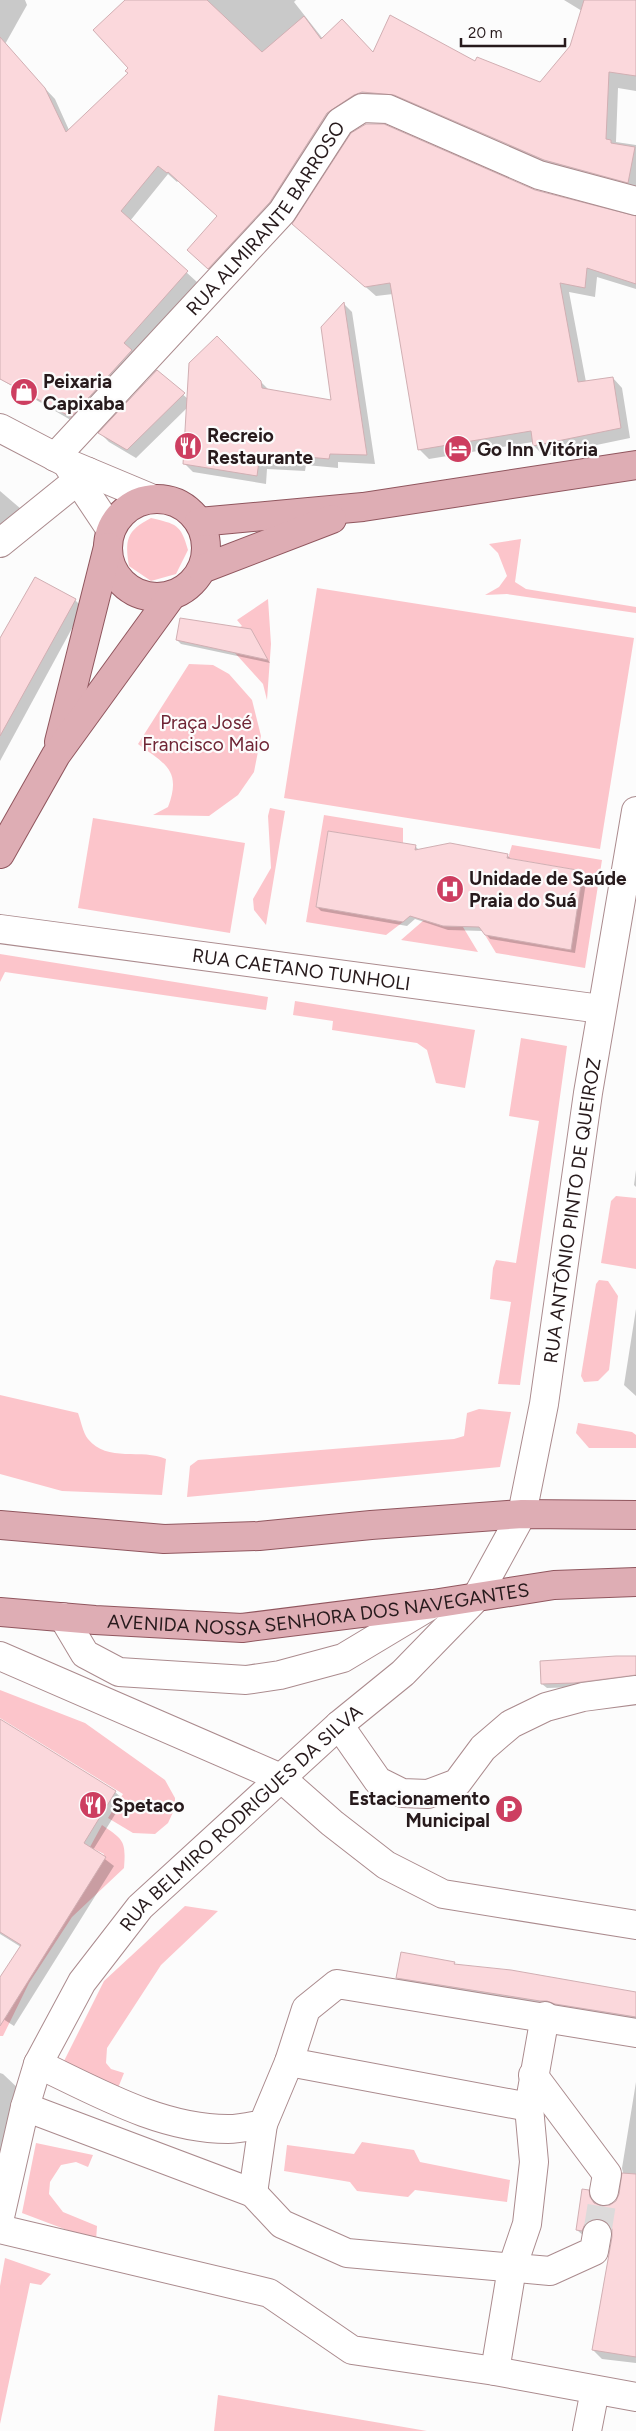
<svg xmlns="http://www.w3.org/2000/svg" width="636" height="2431" font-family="Figtree,sans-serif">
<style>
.green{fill:#fcc5cb}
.shadow{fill:#0003}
.building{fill:#fbd8dc;stroke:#d1afb3}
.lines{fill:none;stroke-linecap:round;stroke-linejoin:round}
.minor-tunnel{stroke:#dcdada;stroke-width:28;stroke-dasharray:28 14;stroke-linecap:butt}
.minor-casing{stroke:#ab8b8e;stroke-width:30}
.major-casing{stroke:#90565e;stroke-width:30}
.minor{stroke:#fff;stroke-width:28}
.major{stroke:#deadb4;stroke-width:28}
.labels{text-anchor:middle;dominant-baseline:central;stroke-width:4.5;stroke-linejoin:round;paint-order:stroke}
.street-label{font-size:19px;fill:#271a1c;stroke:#fcfcfc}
.poi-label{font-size:19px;font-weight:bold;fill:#271a1c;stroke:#fcfcfc;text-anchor:start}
.park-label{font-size:19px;fill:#6f2535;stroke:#fcfcfc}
</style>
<rect width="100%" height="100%" fill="#fcfcfc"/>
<!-- green -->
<g class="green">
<path d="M151,518C176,524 181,524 188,550L176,574L151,581L129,566C125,540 126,531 151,518Z"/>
<polygon points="521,539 515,582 526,589 636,607 636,613 507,594 485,595 499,587 507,576 498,553 489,544"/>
<polygon points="317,588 634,638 600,849 284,798"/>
<polygon points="268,599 271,644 267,700 263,684 235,653 234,630 242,626 237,620"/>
<path d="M189,664L213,665L229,674L252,700L261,736L254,772L238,795L209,816L153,815L168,807C182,770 165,764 138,744Z"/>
<polygon points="270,808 285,811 266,925 254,910 253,899 271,868 268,816"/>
<polygon points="324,815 403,828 403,843 328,831 316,907 403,922 386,935 306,922"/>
<polygon points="93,818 245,843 230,933 78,908"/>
<polygon points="512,845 602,860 585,968 496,953 485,935 571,949 583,871 508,858"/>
<polygon points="424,920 443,926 463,927 478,952 401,940"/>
<polygon points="0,954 268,997 266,1010 5,972 0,982"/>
<polygon points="295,1001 475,1030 465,1088 436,1083 427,1050 417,1043 332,1030 333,1021 293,1015"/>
<polygon points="521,1038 567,1046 520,1385 498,1384 511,1302 490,1299 493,1268 496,1260 516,1263 539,1121 509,1116"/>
<polygon points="616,1196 636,1198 636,1269 601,1263 611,1201"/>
<polygon points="599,1280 608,1281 618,1296 609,1370 598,1381 584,1382 581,1376 596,1284"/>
<path d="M0,1395L78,1413C81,1421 83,1433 88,1439C107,1463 142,1448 166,1459L162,1495L62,1491L0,1474Z"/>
<polygon points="479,1409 511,1412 500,1467 187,1497 190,1466 198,1460 454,1439 464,1436 467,1413"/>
<polygon points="578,1423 632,1432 636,1435 636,1448 589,1448 576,1433"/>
<polygon points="0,1690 85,1723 165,1780 175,1798 175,1808 168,1823 155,1834 133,1833 108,1818 123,1794 0,1718"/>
<path d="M102,1825C124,1840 126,1841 124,1868L72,1917L29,1983L3,2036H0V2014L6,2017L104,1854L90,1847Z"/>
<polygon points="185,1906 218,1911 161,1965 107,2048 106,2063 111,2069 124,2073 114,2098 60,2069 104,1981"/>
<polygon points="362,2142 414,2150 420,2162 510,2180 507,2202 415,2190 408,2197 357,2191 350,2182 284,2171 287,2145 354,2154"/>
<polygon points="36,2143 93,2155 88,2167 76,2162 61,2165 50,2182 49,2194 63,2212 97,2226 96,2241 22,2213"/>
<polygon points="5,2258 51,2274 41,2285 30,2283 0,2424 0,2286"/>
<polygon points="218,2395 427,2431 214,2431"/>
</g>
<!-- shadow -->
<g class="shadow">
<polygon points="0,0 25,0 27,5 4,46 0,44"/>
<polygon points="126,0 296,0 294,2 323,39 373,54 475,63 540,84 571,47 582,11 564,0 636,0 636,91 618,88 616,142 636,145 636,191 555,170 373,102 218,278 199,260 219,217 178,181 177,182 168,174 130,221 197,282 134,353 81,426 0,379 0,119 38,81 55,99 69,130 129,73"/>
<polygon points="532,190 636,217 636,289 597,277 595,297 569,292 586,382 613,378 622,388 630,438 544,456 534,446 533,442 429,459 419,449 393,294 376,296 294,224"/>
<polygon points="344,304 352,312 375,464 338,462 338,468 306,465 305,471 267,469 266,484 193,472 184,463 188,407 136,458 109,442 100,433 157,372 188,399 217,338 269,390 333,401"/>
<polygon points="0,491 21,509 0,537"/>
<polygon points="36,579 75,600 83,608 0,761 0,642"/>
<polygon points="250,631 270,663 181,644 177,640"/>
<polygon points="415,846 419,850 507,855 512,860 583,872 587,876 575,953 490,939 483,931 448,930 415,919 407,926 321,911 317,907"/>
<polygon points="636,1170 636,1187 634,1185"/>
<polygon points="636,1309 636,1396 624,1385"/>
<polygon points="636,1658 636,1679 579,1687 547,1688 542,1684"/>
<polygon points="0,1720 115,1792 124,1800 93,1850 114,1866 14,2026 0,2017 0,1979 21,1947 0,1934"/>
<polygon points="454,1963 457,1966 636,1993 636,2024 406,1986 398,1977"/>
<polygon points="0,2073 3,2074 21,2091 0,2173"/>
<polygon points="636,2082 636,2363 602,2359 593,2350 614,2236 613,2229 600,2228 586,2238 577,2230 588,2192 597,2200 600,2207 610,2207 617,2201 624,2177 622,2168"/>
</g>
<!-- building -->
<g class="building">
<polygon points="125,0 207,0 262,52 304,16 321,39 342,19 373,52 390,15 475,61 477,57 540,82 570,46 584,0 636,0 636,76 609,72 606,139 611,140 611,143 635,147 628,183 544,160 394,95 362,92 354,95 327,113 270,202 208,269 187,250 217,216 168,172 167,173 158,166 121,211 188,271 124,343 132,350 71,417 0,379 0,37 45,88 66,132 128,73 125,71 128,68 93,30"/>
<polygon points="366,124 384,124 535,190 636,216 636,284 587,268 585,288 560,283 578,382 613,377 621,428 533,446 531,431 418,450 390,283 365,287 292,224 351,133"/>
<polygon points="344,302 367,455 330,454 329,459 297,456 296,462 259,461 257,476 183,464 189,363 217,336 261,381 262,388 331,400 321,327"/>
<polygon points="157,370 185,393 127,450 98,433"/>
<polygon points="35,577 76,599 0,736 0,638"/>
<polygon points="180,618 251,629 268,660 176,640"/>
<polygon points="328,831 416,845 415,850 450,843 508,854 507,858 583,871 571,950 485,935 479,927 443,926 410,916 403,922 316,907"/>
<polygon points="616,1656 636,1656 636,1675 574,1683 541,1684 540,1661"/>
<polygon points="0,1719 116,1791 84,1843 106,1857 0,2026 0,1977 21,1945 0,1932"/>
<polygon points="401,1952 455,1962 454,1964 511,1970 636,1992 636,2017 555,2004 547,2001 540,2001 396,1978"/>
<polygon points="622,2173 636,2174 636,2357 592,2350 612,2237 612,2229 607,2222 599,2219 591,2220 585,2224 582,2231 576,2230 582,2189 589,2190 590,2197 594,2203 602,2206 610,2205 616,2201 619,2194"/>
</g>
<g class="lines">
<!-- minor-tunnel -->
<polyline class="minor-tunnel" points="597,2234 604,2191"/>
<!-- minor casing -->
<g class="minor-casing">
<g id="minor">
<polyline points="0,428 67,463 153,499"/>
<path id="s1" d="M55,457L282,212L340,122L362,108L388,109L539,175L636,201"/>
<polyline points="69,467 111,530"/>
<polyline points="0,543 88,472"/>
<path id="s2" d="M0,929L601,1009"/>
<polyline points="63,1617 85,1654 119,1672 246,1680 280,1675 343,1658 433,1604"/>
<polyline points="0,1656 281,1778 332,1823 386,1865 443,1894 636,1925"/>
<polyline points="339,1725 378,1781 402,1793 428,1794 457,1783 483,1748 511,1724 546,1707 583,1697 636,1690"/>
<polyline points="289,2062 529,2107"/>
<path d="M38,2064C97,2092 161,2129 228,2129C240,2129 252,2126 263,2124L289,2062L306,2009L337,1984L636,2033"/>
<polyline points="533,2075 607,2174 604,2191"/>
<polyline points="25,2107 253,2193 282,2224 347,2253 550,2271 594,2251 597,2234"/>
<polyline points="253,2193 263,2124"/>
<path id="s3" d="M0,2217L25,2107L38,2064L82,1982L140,1907L339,1725L403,1673L476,1598L522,1514L544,1404L588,1093L636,811"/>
<polyline points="0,2229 269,2293 352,2350 495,2371 636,2397"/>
<polyline points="495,2371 512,2268 527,2224 534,2162 529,2107 545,2016"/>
<polyline points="587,2431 595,2390"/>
</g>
</g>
<!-- major casing -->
<g class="major-casing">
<g id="major">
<circle cx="157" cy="548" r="49"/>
<polyline points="199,522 363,507 636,465"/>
<polyline points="202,569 332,519"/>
<polyline points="59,742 108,547"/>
<polyline points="0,854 56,755 172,595"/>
<polyline points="0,1525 164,1539 259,1536 371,1525 522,1514 636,1515"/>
<path id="s4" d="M0,1612L95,1620L242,1628L433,1604L554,1585L636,1582"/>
</g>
</g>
<!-- minor -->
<use href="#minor" class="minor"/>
<!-- major -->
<use href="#major" class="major"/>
</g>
<!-- icons -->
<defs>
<g id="shop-disc" transform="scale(1.4375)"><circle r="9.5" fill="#cd3e60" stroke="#fcfcfc"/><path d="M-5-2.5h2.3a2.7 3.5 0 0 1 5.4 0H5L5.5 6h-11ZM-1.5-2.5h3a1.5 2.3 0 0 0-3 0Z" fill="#fff"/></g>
<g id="restaurant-disc" transform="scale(1.4375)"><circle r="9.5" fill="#cd3e60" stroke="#fcfcfc"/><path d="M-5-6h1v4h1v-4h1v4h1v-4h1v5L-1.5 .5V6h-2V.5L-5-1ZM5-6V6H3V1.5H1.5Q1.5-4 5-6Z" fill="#fff"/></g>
<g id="hotel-disc" transform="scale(1.4375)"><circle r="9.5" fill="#cd3e60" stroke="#fcfcfc"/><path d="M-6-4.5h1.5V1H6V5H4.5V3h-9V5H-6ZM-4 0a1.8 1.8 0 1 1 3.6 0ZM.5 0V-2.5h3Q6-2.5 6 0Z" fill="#fff"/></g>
<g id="hospital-disc" transform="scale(1.4375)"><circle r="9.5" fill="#cd3e60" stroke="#fcfcfc"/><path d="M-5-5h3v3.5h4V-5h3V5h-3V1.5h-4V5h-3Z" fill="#fff"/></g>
<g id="parking-disc" transform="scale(1.4375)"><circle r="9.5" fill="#cd3e60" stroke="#fcfcfc"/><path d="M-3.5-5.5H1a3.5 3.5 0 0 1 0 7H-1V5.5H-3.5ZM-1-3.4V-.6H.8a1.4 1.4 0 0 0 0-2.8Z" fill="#fff"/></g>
</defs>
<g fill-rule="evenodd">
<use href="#shop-disc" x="24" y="392"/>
<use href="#restaurant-disc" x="188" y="446"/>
<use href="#hotel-disc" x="458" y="449"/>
<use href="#hospital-disc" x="450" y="889"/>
<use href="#restaurant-disc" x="93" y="1805"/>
<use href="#parking-disc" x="509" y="1809"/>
</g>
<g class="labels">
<!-- street labels -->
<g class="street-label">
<text stroke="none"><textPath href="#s1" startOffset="319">RUA ALMIRANTE BARROSO</textPath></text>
<text stroke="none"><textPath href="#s2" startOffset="304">RUA CAETANO TUNHOLI</textPath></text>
<text stroke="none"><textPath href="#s3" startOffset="1206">RUA ANTÔNIO PINTO DE QUEIROZ</textPath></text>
<text stroke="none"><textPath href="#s4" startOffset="320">AVENIDA NOSSA SENHORA DOS NAVEGANTES</textPath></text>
<text stroke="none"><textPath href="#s3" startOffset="480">RUA BELMIRO RODRIGUES DA SILVA</textPath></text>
</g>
<!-- poi labels -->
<g class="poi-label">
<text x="43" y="381">Peixaria<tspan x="43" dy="22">Capixaba</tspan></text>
<text x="207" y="435">Recreio<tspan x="207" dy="22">Restaurante</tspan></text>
<text x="477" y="449">Go Inn Vitória</text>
<text x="469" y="878">Unidade de Saúde<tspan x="469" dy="22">Praia do Suá</tspan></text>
<text x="490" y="1798" text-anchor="end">Estacionamento<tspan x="490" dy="22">Municipal</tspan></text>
<text x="112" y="1805">Spetaco</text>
</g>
<!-- park labels -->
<g class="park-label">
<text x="206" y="722">Praça José<tspan x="206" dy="22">Francisco Maio</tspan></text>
</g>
</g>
<!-- scale -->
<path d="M461 38v8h104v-8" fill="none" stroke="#271a1c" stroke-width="2.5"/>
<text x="468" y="38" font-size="15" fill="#271a1c" stroke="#fcfcfc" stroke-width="4" paint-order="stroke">20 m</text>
</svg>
